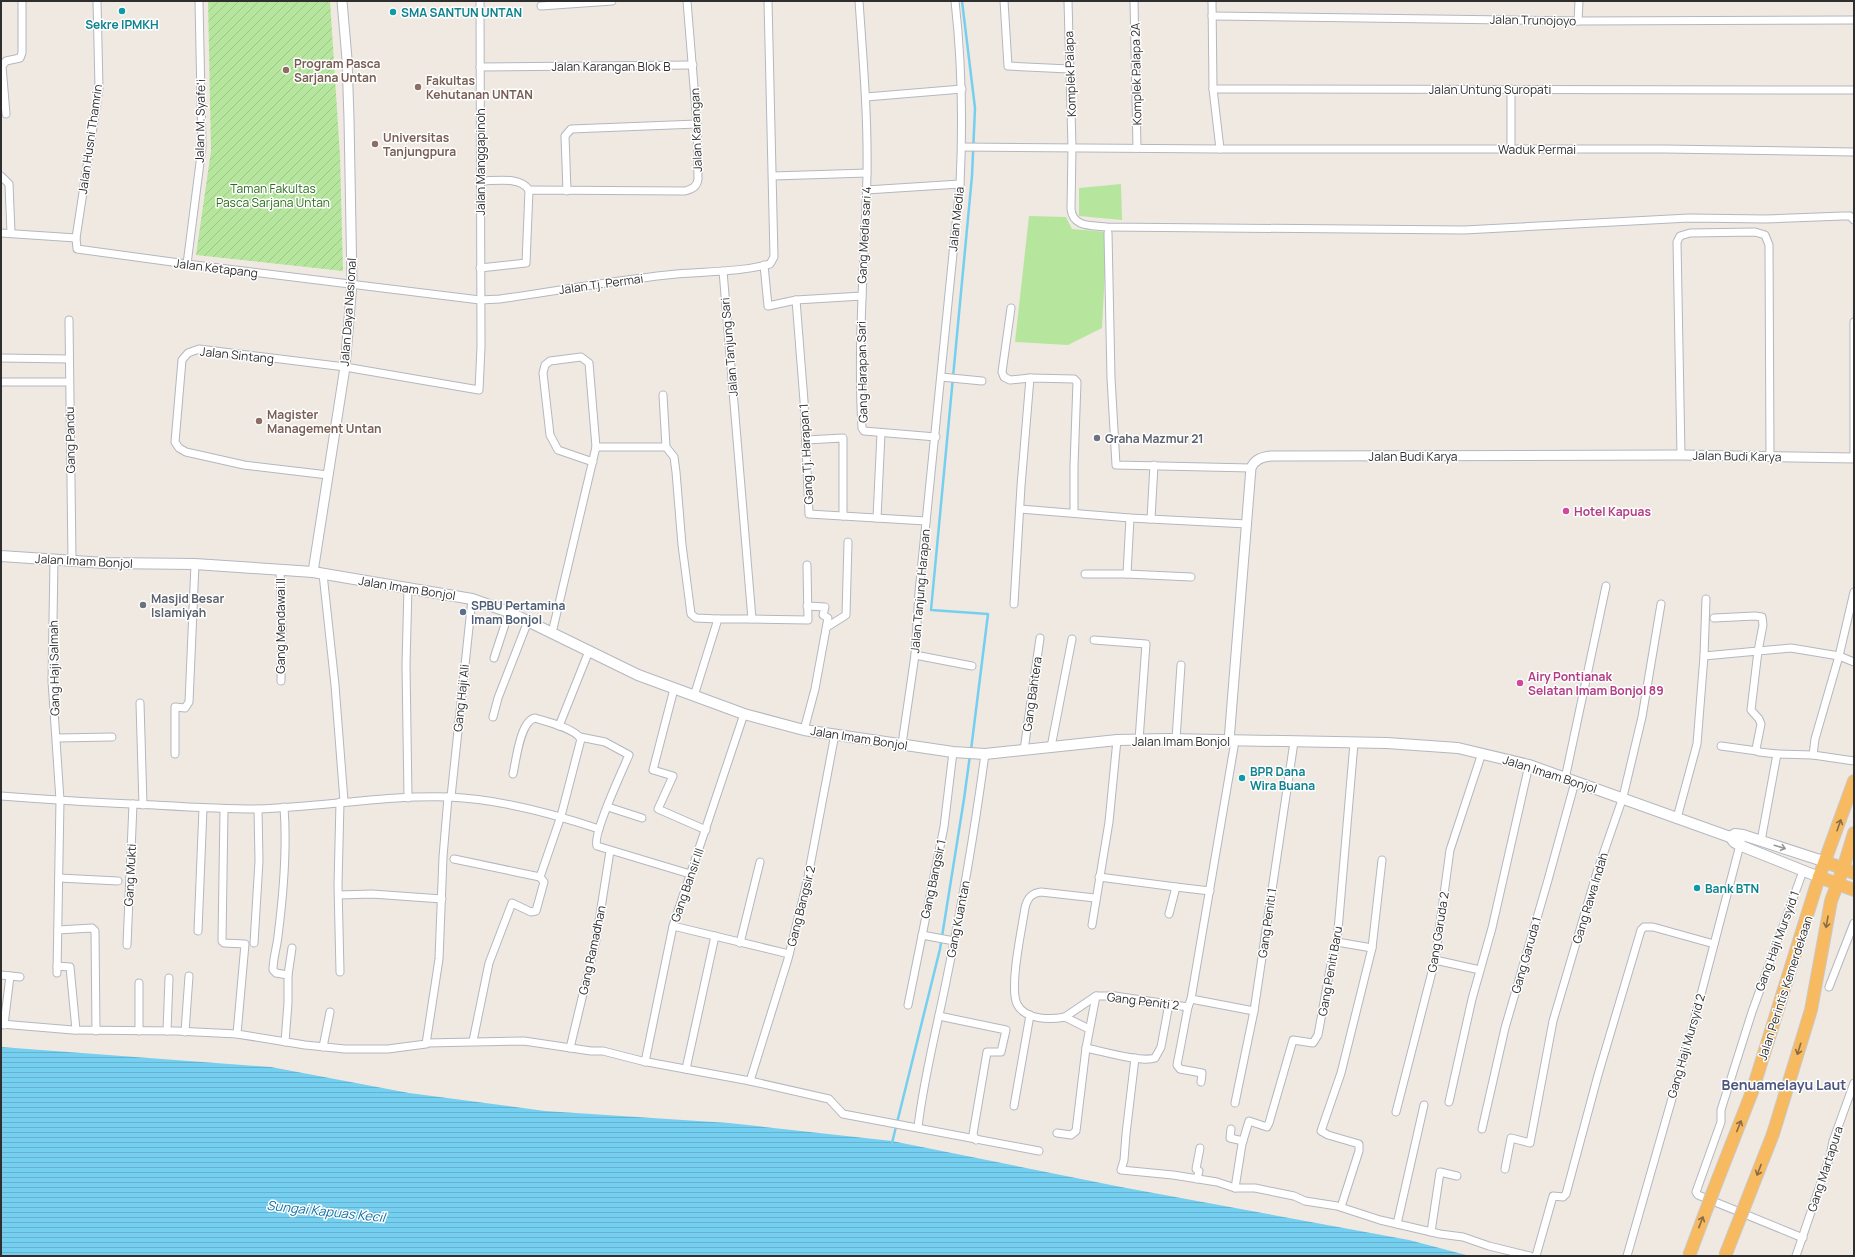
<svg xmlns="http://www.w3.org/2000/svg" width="1855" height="1257" font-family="Manrope,sans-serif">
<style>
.grass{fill:#b6e59e}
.garden{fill:url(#garden-furrows)}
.water{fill:url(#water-rules)}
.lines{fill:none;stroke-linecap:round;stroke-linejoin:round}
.stream{stroke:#75cff0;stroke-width:2.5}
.minor-casing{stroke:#b4b7c1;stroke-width:9}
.tertiary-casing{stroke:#b4b7c1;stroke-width:11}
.secondary-casing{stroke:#b4b7c1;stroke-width:12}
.trunk-casing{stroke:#c9c9c9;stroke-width:14}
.minor{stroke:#fff;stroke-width:7}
.tertiary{stroke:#fff;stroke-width:9}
.secondary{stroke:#fff;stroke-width:10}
.trunk{stroke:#f8ba60;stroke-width:12}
.trunk-bridge-casing{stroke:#c9c9c9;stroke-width:14;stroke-linecap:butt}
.trunk-bridge{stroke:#f8ba60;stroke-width:12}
.oneway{stroke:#896d44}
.oneway2{stroke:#969696}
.culture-dot{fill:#0f9aa8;stroke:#fff;stroke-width:1.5}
.education-dot{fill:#8d6e63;stroke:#fff;stroke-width:1.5}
.worship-dot{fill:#6b7280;stroke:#fff;stroke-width:1.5}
.hotel-dot{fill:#d1479c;stroke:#fff;stroke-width:1.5}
.service-dot{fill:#5c6f8a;stroke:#fff;stroke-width:1.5}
.labels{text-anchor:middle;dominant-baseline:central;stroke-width:3;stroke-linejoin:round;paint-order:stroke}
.culture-label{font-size:12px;font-weight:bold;fill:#0d838f;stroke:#fff;text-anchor:start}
.street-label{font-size:12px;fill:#2e2e2e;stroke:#fff}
.education-label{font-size:12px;font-weight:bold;fill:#785e54;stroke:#fff;text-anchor:start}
.park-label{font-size:12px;fill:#2c6e1b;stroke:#fff}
.worship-label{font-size:12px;font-weight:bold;fill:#5b616d;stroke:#fff;text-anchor:start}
.hotel-label{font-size:12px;font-weight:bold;fill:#b23c85;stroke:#fff;text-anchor:start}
.service-label{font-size:12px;font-weight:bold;fill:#4e5e75;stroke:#fff;text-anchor:start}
.water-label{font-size:13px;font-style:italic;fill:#0d6fa3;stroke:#fff}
.quarter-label{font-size:14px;font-weight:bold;fill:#4d5680;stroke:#fff}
</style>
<defs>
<pattern id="garden-furrows" width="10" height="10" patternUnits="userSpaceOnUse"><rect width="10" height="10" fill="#b6e59e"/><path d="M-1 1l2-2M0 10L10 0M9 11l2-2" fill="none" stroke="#9dc588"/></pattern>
<pattern id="water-rules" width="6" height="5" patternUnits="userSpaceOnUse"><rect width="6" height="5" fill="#75cff0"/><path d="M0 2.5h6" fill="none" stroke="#66b2ce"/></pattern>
</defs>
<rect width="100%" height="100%" fill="#efe9e1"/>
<!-- grass -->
<g class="grass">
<polygon points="1121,184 1122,220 1079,216 1079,188"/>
<polygon points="1029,216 1066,217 1072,229 1107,232 1102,328 1068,345 1015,342"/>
</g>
<!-- garden -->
<polygon class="garden" points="208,1 330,1 340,156 343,271 196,255 211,151"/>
<!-- water -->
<polygon class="water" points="1,1047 271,1067 409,1093 545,1111 729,1123 892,1141 1121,1187 1409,1240 1470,1256 1,1256"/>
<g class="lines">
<!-- stream -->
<g class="stream">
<polyline points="962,1 975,108 972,176 931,610 988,614 971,750"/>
<polyline points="892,1143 940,949 964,799 970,755"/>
</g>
<!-- minor casing -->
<g class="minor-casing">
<g id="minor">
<path d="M97,1L99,88L76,238L77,249L187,264L480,300L500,299C556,291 611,281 667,275C701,271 737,273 770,264L774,257L768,1"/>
<path d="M859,1C863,59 868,116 867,174C865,258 857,343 862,428L864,431L936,437"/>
<polyline points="1004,1 1008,66 1069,69"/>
<path d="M1068,1L1072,147L1071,209C1073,228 1092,225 1107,227L1464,230L1689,218L1766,219L1843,216H1850L1854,220"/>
<polyline points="1134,1 1137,148"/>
<polyline points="541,6 612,1"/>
<polyline points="1212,16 1578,21 1854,20"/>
<polyline points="1578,21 1579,1"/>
<polyline points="480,67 693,65"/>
<polyline points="1213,89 1854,90"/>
<polyline points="866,97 962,89"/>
<polyline points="6,114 2,66 6,61 20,58 22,53 22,1"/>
<polyline points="962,147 1220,149 1213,89 1212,1"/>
<polyline points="1220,149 1665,149 1854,152"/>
<polyline points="1511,149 1511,89"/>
<polyline points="1,176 9,184 11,233"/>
<polyline points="773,176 867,173"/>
<path d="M481,181C495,181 520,176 529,190"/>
<polyline points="866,190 960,184"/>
<polyline points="567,191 565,136 571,129 697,124"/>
<polyline points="1,233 76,238"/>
<polyline points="1108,233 1111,378 1116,465 1251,468"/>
<polyline points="187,264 202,147 199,1"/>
<polyline points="764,265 768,306 796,300 862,296"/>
<path d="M480,268L526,263L529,190L685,191C692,189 697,187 698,179L697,124L687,1"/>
<polyline points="796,300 804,401 809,514 926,521"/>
<polyline points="1011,308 1002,372 1004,377 1010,380 1030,378 1074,379 1077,382 1074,466 1074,512"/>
<polyline points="69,320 72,561"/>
<polyline points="1854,322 1854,453"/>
<polyline points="1,358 69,359"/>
<polyline points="941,377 982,381"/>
<polyline points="1,382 69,382"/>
<polyline points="663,395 666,447"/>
<polyline points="806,440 843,438 843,516"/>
<polyline points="596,447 666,447 674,457 676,472 682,545 691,614 696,618 718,619"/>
<polyline points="1681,455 1677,242 1680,236 1690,233 1755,232 1765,235 1769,245 1770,457"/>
<polyline points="328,475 244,465 186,452 179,448 175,442 182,360 188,353 199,349 345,367 479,390 481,347 480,1"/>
<polyline points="1020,509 1130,518 1247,524"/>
<polyline points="877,518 881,433"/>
<polyline points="1151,519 1154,465"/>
<polyline points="54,560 52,681 60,800 57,973"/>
<polyline points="280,571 282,625 281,681"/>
<polyline points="323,574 335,685 344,801"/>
<polyline points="1085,574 1127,574 1130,518"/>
<polyline points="1127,574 1191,577"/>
<polyline points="408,587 406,665 408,798"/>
<polyline points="1854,592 1839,656 1815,739 1813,755 1854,761"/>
<polyline points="1014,604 1021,486 1030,378"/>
<polyline points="1714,618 1755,616 1762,617 1763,625 1758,651 1791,648 1839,656 1854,662"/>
<polyline points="752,619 808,620 807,565"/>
<polyline points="827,627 846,615 848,542"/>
<polyline points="552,633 596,447 589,363 581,357 550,361 545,365 543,373 550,435 558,450 593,462"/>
<polyline points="1094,640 1146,644 1139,740"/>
<polyline points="915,655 972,666"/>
<polyline points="1704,656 1758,651 1751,710 1759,719 1761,724 1756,749 1759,752 1777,754 1761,841"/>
<polyline points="494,658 509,612"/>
<polyline points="674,689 653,770 673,776 658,809 706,830"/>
<polyline points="694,696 718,619 752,619 723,271"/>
<polyline points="140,703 143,805"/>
<polyline points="493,717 498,698 528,621"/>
<polyline points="559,726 589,651"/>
<polyline points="804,730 815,689 828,618 823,615 825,607 807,606"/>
<path d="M580,737L605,742L629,755C623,769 592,835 597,846L690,874"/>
<polyline points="57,738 112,737"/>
<polyline points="1176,739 1181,665"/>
<path d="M902,744L915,655L919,592L960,184C963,123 962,63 955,1"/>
<polyline points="1721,746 1757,751"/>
<polyline points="1051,747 1072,639"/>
<polyline points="1024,750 1040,638"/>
<polyline points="175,754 175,707 185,708 189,702 195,564"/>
<polyline points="1777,754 1813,755"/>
<polyline points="1565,779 1606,586"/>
<path d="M1,796C52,800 104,803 155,805C190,807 224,809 258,809C322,807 385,795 449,797C500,799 551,813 599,829"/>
<polyline points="451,797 472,599"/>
<polyline points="340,802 338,885 340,972"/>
<path d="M284,807C287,846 283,897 278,936C277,947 273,958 273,970L276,973L288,975V1003L285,1042"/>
<polyline points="608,807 642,818"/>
<polyline points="224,809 222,941 224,943 245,944 237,1034"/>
<polyline points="1677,818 1697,744 1704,656 1706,599"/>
<path d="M454,859L540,877L561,816L581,739C574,728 547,722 535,718C520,721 516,761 513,774"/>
<polyline points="1099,877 1176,887 1169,914"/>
<polyline points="59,878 118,881"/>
<polyline points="1176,887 1210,891"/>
<polyline points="339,895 372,894 442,899"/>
<path d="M1095,898L1041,892C1031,893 1027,899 1025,908C1022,928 1009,987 1017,1004C1025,1020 1050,1020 1065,1017L1096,996H1115L1188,1007L1191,999L1235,741"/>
<polyline points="1092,925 1109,822 1117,740"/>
<polyline points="673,926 789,954"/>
<polyline points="58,930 92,928 95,931 96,1031"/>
<polyline points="198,931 203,808"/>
<polyline points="922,935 954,941"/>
<polyline points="1337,942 1372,948"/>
<polyline points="254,943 259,861 258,809"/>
<polyline points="740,943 760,862"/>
<polyline points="127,945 133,804"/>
<polyline points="1435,960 1480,970"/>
<polyline points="57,966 70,967 76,1030"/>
<polyline points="1,975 20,977"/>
<polyline points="288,975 292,948"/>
<polyline points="1829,987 1854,923"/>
<polyline points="1191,999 1254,1011"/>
<polyline points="908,1005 944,827 953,752"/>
<polyline points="1188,1007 1177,1065 1180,1069 1202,1073 1201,1082"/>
<polyline points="939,1016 1006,1030 1001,1052 987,1052 973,1134 976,1140"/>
<polyline points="1065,1017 1089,1029"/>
<polyline points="1,1024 73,1030 176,1031 237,1034 305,1045 345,1049 388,1049 426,1044 439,959 443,857 448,797"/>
<polyline points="4,1025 10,976"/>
<polyline points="139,1031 139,983"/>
<polyline points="167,1031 169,978"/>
<polyline points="185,1032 189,976"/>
<polyline points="473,1041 489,963 512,903 531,912 536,911 544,882 540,877"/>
<polyline points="426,1043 524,1041 591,1051 603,1051 642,1061 750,1081 788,959 807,882 835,734"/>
<polyline points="323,1047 330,1012"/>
<polyline points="570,1048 596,940 610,851"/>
<path d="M1086,1048C1102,1051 1141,1063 1155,1058L1161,1047L1169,1004"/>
<polyline points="1135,1058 1126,1134 1124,1160 1121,1170 1173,1175 1217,1182 1235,1188 1255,1188 1294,1196 1305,1201 1337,1206 1380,1220 1440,1234 1463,1237 1489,1246 1530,1256"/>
<polyline points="645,1062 673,926 744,714"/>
<polyline points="686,1069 715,936"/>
<polyline points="750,1081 829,1099 843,1114 1039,1151"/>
<polyline points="1449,1102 1472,999 1492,928 1529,765"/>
<polyline points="1235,1103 1254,1011 1294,742"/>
<polyline points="1014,1106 1030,1015"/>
<polyline points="1396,1112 1435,960 1450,850 1482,753"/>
<path d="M918,1127C924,1075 938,1024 948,972C963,900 975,827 985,754"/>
<polyline points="1231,1129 1230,1138 1243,1141"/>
<polyline points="1482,1129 1505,1028 1548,880 1575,782"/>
<polyline points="1057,1133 1071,1135 1076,1131 1086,1048 1096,996"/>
<polyline points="1505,1169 1511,1138 1530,1143 1553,1021 1597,872 1623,797 1642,717 1661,604"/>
<polyline points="1197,1179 1199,1171 1196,1169 1200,1148"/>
<polyline points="1235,1188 1242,1144 1249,1121 1267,1127 1269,1123 1293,1040 1313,1043 1318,1035 1331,964 1337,942 1354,743"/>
<polyline points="1341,1207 1359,1151 1359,1144 1328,1135 1321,1131 1341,1073 1372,948 1382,860"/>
<polyline points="1397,1224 1424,1105"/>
<polyline points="1431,1232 1440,1172 1457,1176"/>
<polyline points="1803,1238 1698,1195 1696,1192 1721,1122 1721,1110 1752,1012 1803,871"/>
<polyline points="1536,1256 1553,1196 1563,1197 1566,1194 1598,1075 1641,930 1644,927 1653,927 1714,944"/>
<polyline points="1627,1256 1693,1025 1741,841"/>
<polyline points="1796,1256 1830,1156 1833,1141 1854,1083"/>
</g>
</g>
<!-- tertiary casing -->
<g class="tertiary-casing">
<g id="tertiary">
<polyline points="313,572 345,367 352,283 349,119 347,59 342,1"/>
<path d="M1229,741L1251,468C1255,459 1262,457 1271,456L1681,455L1854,458"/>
</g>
</g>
<!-- secondary casing -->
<g class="secondary-casing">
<g id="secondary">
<polyline points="1,556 105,563 195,564 313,572 472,599 509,612 638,675 744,714 804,730 953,752 985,754 1117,740 1168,739 1387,743 1458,748 1529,765 1730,837 1734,842 1739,845 1819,877"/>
<polyline points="1730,837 1735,834 1743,835 1826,862"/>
</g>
</g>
<!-- trunk casing -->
<g class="trunk-casing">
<g id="trunk">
<polyline points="1826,862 1854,873"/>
<polyline points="1819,877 1854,890"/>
<polyline points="1773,1134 1811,1010 1831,901 1843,869 1854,833"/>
<polyline points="1714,1189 1752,1092 1819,877 1854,781"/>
</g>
</g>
<!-- minor -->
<use href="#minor" class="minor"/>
<!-- tertiary -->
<use href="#tertiary" class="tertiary"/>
<!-- secondary -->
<use href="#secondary" class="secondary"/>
<!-- trunk -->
<use href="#trunk" class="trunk"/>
<!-- trunk-bridge casing -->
<g class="trunk-bridge-casing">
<g id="trunk-bridge">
<polyline points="1689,1256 1714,1189"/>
<polyline points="1725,1256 1773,1134"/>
</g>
</g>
<!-- trunk-bridge -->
<use href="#trunk-bridge" class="trunk-bridge"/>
</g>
<!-- one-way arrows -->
<defs><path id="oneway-shaft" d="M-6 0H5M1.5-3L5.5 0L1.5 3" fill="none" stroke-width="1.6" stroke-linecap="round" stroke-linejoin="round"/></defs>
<g class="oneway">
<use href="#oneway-shaft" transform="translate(1839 825) rotate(-71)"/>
<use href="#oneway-shaft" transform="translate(1827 922) rotate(100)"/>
<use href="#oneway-shaft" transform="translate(1799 1049) rotate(107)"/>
<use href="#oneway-shaft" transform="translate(1739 1126) rotate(-68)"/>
<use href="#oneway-shaft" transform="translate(1759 1170) rotate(111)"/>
<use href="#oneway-shaft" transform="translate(1701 1222) rotate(-69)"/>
</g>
<use class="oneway2" href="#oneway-shaft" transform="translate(1780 847) rotate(17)"/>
<!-- markers -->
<g class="culture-dot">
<circle cx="122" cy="11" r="4"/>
<circle cx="393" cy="12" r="4"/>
<circle cx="1242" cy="778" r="4"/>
<circle cx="1697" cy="888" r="4"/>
</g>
<g class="education-dot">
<circle cx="286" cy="70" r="4"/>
<circle cx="418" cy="87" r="4"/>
<circle cx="375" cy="144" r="4"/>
<circle cx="259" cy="421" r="4"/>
</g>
<g class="worship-dot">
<circle cx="1097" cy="438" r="4"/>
<circle cx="143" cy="605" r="4"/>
</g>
<g class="hotel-dot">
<circle cx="1566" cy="511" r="4"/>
<circle cx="1520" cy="683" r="4"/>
</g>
<circle class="service-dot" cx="463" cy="612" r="4"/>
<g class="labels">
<!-- culture labels -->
<g class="culture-label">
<text x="401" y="12">SMA SANTUN UNTAN</text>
<text x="122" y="24" text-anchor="middle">Sekre IPMKH</text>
<text x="1250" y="771">BPR Dana<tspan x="1250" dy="14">Wira Buana</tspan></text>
<text x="1705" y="888">Bank BTN</text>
</g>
<!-- street labels -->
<g class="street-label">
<text transform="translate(1533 20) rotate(1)">Jalan Trunojoyo</text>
<text x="611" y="66">Jalan Karangan Blok B</text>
<text transform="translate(1070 74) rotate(-92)">Komplek Palapa</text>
<text transform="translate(1136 74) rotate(-91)">Komplek Palapa 2A</text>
<text x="1490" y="89">Jalan Untung Suropati</text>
<text transform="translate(200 121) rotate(-89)">Jalan M. Syafe'i</text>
<text transform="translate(696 130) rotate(-92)">Jalan Karangan</text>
<text transform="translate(90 139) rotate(-82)">Jalan Husni Thamrin</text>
<text x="1537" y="149">Waduk Permai</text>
<text transform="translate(480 162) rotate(-90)">Jalan Manggapinoh</text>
<text transform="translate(956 219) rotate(-84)">Jalan Media</text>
<text transform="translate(864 235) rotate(-87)">Gang Media sari 4</text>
<text transform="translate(216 268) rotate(7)">Jalan Ketapang</text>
<text transform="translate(601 284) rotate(-8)">Jalan Tj. Permai</text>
<text transform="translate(348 312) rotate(-86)">Jalan Daya Nasional</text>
<text transform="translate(729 347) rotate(-95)">Jalan Tanjung Sari</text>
<text transform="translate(237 355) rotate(6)">Jalan Sintang</text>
<text transform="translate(862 372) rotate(-91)">Gang Harapan Sari</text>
<text transform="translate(70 440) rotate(-91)">Gang Pandu</text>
<text transform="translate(806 454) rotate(-93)">Gang Tj. Harapan 1</text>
<text x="1413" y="456">Jalan Budi Karya</text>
<text transform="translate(1737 456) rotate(1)">Jalan Budi Karya</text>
<text transform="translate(84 561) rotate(3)">Jalan Imam Bonjol</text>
<text transform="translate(407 588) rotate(9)">Jalan Imam Bonjol</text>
<text transform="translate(920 591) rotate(-85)">Jalan Tanjung Harapan</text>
<text transform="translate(280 626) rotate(-90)">Gang Mendawai II</text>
<text transform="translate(54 668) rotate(-91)">Gang Haji Salmah</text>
<text transform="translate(1032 694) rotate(-82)">Gang Bahtera</text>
<text transform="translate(461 698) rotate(-84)">Gang Haji Ali</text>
<text transform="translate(859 738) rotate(9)">Jalan Imam Bonjol</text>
<text x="1181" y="741">Jalan Imam Bonjol</text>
<text transform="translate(1550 774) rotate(18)">Jalan Imam Bonjol</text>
<text transform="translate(130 875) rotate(-87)">Gang Mukti</text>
<text transform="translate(933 879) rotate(-78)">Gang Bangsir 1</text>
<text transform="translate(687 885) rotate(-71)">Gang Bansir III</text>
<text transform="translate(1590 898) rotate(-73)">Gang Rawa Indah</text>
<text transform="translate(801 906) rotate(-76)">Gang Bangsir 2</text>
<text transform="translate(958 919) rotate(-79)">Gang Kuantan</text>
<text transform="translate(1267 923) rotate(-82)">Gang Peniti 1</text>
<text transform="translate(1438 932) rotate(-81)">Gang Garuda 2</text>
<text transform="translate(1777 941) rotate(-70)">Gang Haji Mursyid 1</text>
<text transform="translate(592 950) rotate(-78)">Gang Ramadhan</text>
<text transform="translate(1526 955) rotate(-74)">Gang Garuda 1</text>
<text transform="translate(1330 971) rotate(-80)">Gang Peniti Baru</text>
<text transform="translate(1785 988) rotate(-72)">Jalan Perintis Kemerdekaan</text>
<text transform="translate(1143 1001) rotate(7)">Gang Peniti 2</text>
<text transform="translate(1686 1046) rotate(-74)">Gang Haji Mursyid 2</text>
<text transform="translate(1825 1169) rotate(-72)">Gang Martapura</text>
</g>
<!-- education labels -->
<g class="education-label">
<text x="294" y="63">Program Pasca<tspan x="294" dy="14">Sarjana Untan</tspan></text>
<text x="426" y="80">Fakultas<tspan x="426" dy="14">Kehutanan UNTAN</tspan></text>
<text x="383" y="137">Universitas<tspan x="383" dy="14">Tanjungpura</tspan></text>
<text x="267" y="414">Magister<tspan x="267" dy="14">Management Untan</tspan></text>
</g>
<!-- park labels -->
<g class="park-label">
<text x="273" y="188">Taman Fakultas<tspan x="273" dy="14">Pasca Sarjana Untan</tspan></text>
</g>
<!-- worship labels -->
<g class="worship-label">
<text x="1105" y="438">Graha Mazmur 21</text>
<text x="151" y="598">Masjid Besar<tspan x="151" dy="14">Islamiyah</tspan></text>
</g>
<!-- hotel labels -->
<g class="hotel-label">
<text x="1574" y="511">Hotel Kapuas</text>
<text x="1528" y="676">Airy Pontianak<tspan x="1528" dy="14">Selatan Imam Bonjol 89</tspan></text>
</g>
<!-- service labels -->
<g class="service-label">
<text x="471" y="605">SPBU Pertamina<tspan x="471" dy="14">Imam Bonjol</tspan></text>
</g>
<!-- water labels -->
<g class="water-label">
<text transform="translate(326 1211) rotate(6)">Sungai Kapuas Kecil</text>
</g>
<!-- quarter labels -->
<g class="quarter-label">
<text x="1784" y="1084">Benuamelayu Laut</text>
</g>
</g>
<!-- border -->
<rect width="1855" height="1257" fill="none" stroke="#2e2e2e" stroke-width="4"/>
</svg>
